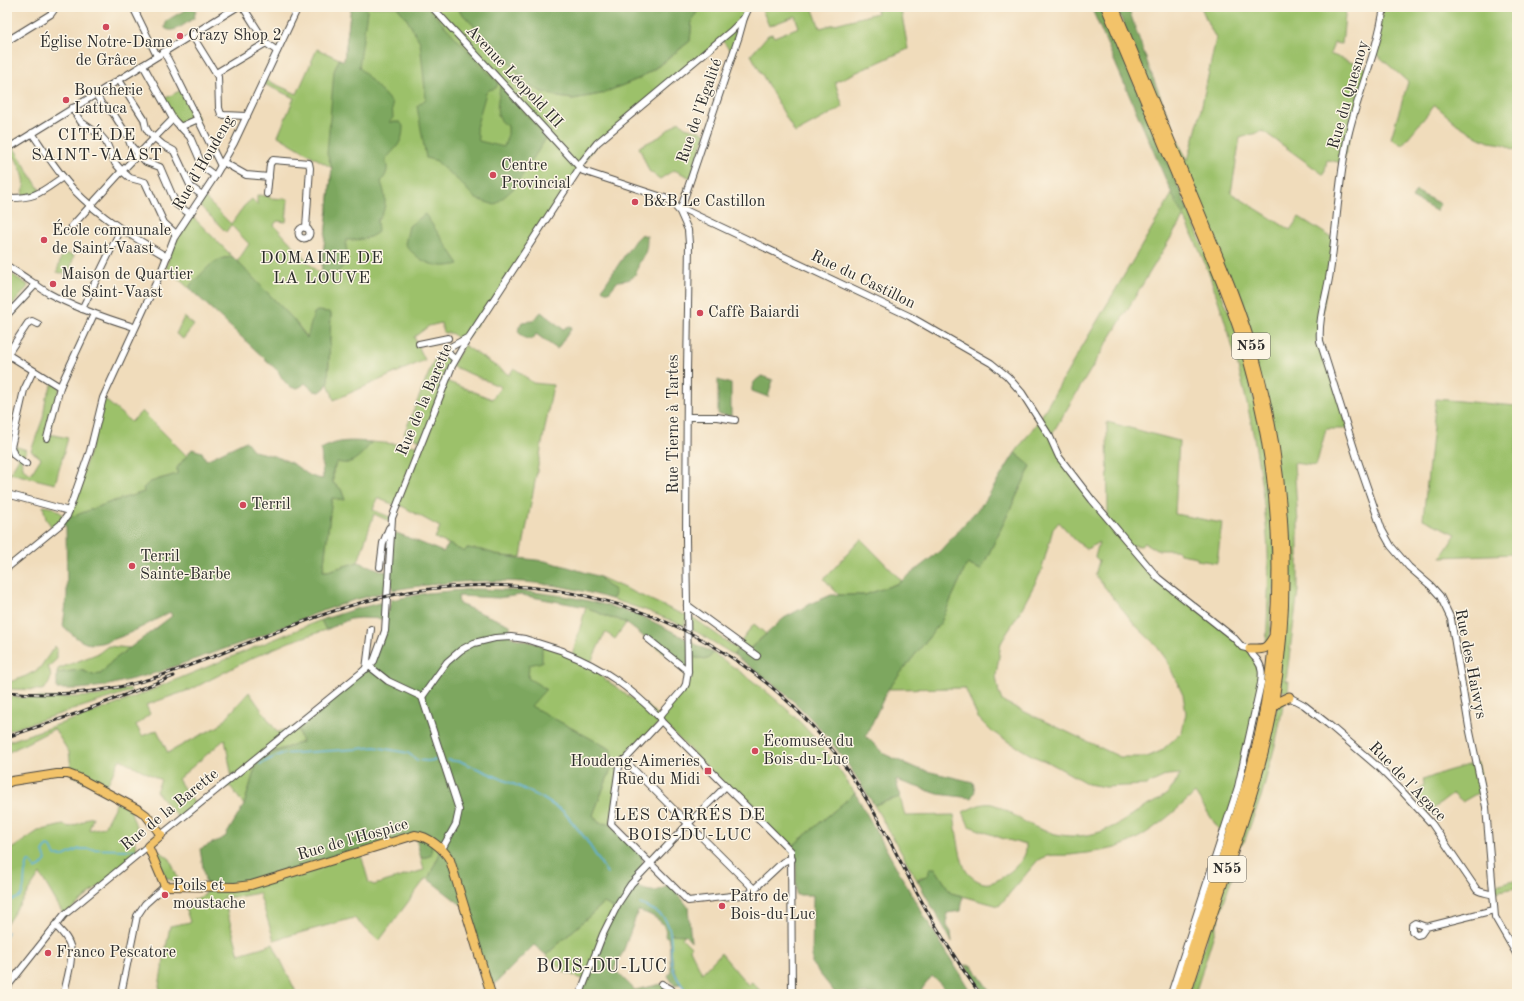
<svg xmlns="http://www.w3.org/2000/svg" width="1524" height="1001" font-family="'Old Standard TT',serif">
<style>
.green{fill:#9cc16b;stroke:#64764b;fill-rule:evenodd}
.forest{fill:#7da75f;stroke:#546945}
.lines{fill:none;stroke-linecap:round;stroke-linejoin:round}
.stream{stroke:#61b3dc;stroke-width:1.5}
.minor-casing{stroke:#494641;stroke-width:8}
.major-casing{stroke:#494641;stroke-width:10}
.highway-casing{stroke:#494641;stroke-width:11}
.minor{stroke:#fff;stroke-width:6}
.major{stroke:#f2c36a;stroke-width:8}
.highway{stroke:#f2c36a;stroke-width:9}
.rail-casing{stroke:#2b2b2b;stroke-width:3}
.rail{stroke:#fcf5e5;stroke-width:1.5;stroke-dasharray:4.5;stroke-linecap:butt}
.poi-dot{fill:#d1495b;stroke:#fcf5e5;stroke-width:1.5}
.labels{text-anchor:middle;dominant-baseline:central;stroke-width:3;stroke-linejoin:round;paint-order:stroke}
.shield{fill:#fcf5e5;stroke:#6a6863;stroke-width:1}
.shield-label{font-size:15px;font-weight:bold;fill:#2b2b2b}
.poi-label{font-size:16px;fill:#2b2b2b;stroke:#fcf5e5;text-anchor:start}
.street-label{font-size:16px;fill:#2b2b2b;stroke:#fcf5e5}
.neighbourhood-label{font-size:17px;letter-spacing:1px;fill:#2b2b2b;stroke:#fcf5e5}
.quarter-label{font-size:18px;letter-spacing:1px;fill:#2b2b2b;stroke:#fcf5e5}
</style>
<rect width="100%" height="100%" fill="#fcf5e5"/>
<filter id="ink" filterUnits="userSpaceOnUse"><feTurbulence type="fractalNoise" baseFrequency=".025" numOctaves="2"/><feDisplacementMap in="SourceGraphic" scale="8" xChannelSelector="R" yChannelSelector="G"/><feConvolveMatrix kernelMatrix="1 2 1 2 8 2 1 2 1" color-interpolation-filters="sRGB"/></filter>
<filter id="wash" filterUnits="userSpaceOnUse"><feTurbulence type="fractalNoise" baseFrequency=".012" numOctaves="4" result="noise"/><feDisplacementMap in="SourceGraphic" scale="16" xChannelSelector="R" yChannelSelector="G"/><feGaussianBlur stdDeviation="0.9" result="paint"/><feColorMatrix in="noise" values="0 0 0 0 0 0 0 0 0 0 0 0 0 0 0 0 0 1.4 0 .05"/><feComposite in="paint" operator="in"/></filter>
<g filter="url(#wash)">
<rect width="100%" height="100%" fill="#f0dcbb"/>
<!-- green -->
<g class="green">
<path d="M351,7H456L530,85L540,91L558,97L573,99L601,94L638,79L662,64L690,41L692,20L700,7H749L735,31L737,33L733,54L721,39L597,143L469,336L459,342C455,335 453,332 444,333L443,331L441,323L429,326L414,337L425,360L334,400L328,383L331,314L308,338L293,319L237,262L249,244L231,225L226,232L197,203L202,195L231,224L244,206L252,199L257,205V195L269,196V198L288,199L286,222L277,221L274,225L321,276L332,168L278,136L294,98L264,84L266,80L297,94L317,49L344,61Z"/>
<polygon points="761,7 812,7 820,28 877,13 876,7 909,7 901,10 908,49 835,82 843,107 795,133 751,55 768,35 772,34 774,37 799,27 795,16 769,26"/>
<polygon points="1201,7 1346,7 1342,44 1334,43 1330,54 1368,69 1343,163 1327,160 1324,175 1263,131 1240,138 1231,193 1290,230 1299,217 1334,239 1319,333 1348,429 1326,429 1316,466 1294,463 1298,523 1298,591 1286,681 1289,681 1288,692 1282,691 1279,685 1271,416 1162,114 1166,111 1181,148 1188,160 1199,119 1216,38 1209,26"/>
<polygon points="1384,7 1517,7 1517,151 1503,144 1489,142 1478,137 1457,124 1435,105 1402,145 1391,138 1408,82 1374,52"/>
<polygon points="183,89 198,119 180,127 162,100"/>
<polygon points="679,121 685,127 706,133 691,178 674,170 660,179 649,171 639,147 659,137"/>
<path d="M14,148L41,192L21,199C28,179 23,175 15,157L7,158V152Z"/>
<path d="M1172,194L1183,215L1188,209L1235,328L1259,417L1273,522L1275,583L1271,606L1270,638L1266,645C1268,605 1270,564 1266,524C1258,437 1238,354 1208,271C1201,253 1192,234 1184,216L1050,437L1066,466L1108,517L1107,422L1179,441L1175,514L1222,523L1217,563L1197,560V557L1180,554L1176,550H1156L1145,543L1141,546L1131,545L1158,578L1248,649L1262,672L1238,787L1223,836L1195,793C1172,814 1146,838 1115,848C1101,852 1084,853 1070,855C1056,856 1050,853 1038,860L999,906L951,893L935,868L925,877H920L917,880L874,805L900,797L905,816L954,815C956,827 960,863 967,872C971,877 978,882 984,883C996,886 1021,865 1025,854C1026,852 1026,848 1026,845L1001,838L969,826L963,812C972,808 982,802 992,804C1001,806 1019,819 1027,823C1066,844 1101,839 1135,813C1145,806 1157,802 1167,794C1172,789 1177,780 1181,774L1167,775L1146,785L1105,787L1088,784L1052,764L1033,756L991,731L978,718L965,688L888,689L941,622L967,564L981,570L1031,466L1015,453L1039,420ZM1059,522L1075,540L1087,549L1099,542L1095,557L1099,561L1095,575L1136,626L1155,644L1166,659L1183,695L1186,713L1182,732L1161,751L1147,757H1120L1002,701L999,693L996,676L1001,643L1022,608L1041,572L1053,529Z"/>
<polygon points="190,214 233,257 223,258 192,283 190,286 191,290 166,268 175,236"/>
<polygon points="62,253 74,255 69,275 57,272"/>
<polygon points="7,271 28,285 27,288 7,311"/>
<polygon points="184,317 194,325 183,339 176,334"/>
<polygon points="464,345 509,375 514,368 533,383 553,385 521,557 501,556 482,550 467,548 465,552 435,538 440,527 398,504 397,506 377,498 373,510 390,517 391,522 374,514 358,562 328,571 323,571 332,498 345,500 341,489 333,483 333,470 337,462 348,463 369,446 371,442 420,446 422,441 404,434 434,360 445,356 449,358 449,362 442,379 446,381 492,399 501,387 452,366"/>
<polygon points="53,383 60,387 49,434 68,438 55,484 10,473 7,485 7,472 11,472 19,458 11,445 27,450 21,460 24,470 31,474 41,458 31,451 43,418 46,398"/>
<polygon points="103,398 131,422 142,411 187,456 177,468 178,474 159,479 144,492 111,502 74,516 67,516 90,451"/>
<polygon points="1436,399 1517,406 1517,561 1514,561 1513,554 1441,557 1456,534 1423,519"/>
<polygon points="43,506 54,508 62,514 62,518 54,530 46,519"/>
<polygon points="861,539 902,581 899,583 865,595 839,595 824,579"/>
<polygon points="600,577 675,611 695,619 737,649 734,655 687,626 686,618 684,626 648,611 611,599 614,597"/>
<path d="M586,607L610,618L617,619L626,623L615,639L605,632L590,664L598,668L599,675L637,702L648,706L659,717L683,688L688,657L708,659L713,653C749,677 783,702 811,734C828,752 841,773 855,793L789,849L661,721L619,766L611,824L599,823L593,815L612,766V750L530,706L528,678V665L542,645L572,656Z"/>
<polygon points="321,620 326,630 289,642 252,658 192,689 146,705 150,714 136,725 142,736 157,730 168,753 193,739 219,726 249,692 277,732 297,726 302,742 267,754 257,762 244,805 230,786 217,790 232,778 225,739 178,779 186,792 198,806 180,820 156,791 161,780 120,759 104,791 72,775 69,752 54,729 7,753 7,742 115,705"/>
<polygon points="754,624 766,634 749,649 740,643"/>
<path d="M55,646L57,649V659L48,667C53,675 51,685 42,690L7,689V683L26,676L39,669Z"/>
<polygon points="108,646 130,648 111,662 101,674 93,675 81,670 57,673 58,669 63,667 99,653"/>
<polygon points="130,688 131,691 7,731 7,697 55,698 97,696"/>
<polygon points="1284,701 1276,742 1261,797 1244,842 1237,847 1277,707"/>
<polygon points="1478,762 1483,790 1462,802 1453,794 1428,813 1413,796 1424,786 1423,780 1444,772"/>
<polygon points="117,802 132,809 131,812 139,835 134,839 138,854 64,915 40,874 7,923 7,852 38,831 63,825 70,827 85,821 85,819 93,817 89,830 104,827"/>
<polygon points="431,842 442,849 428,879 426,878 379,941 354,918 274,940 259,893 237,897 223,897 239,954 273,944 297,994 162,994 159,986 170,926 190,922 184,904 205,895 206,886 360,851 369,883 374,885 424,870 421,858 430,856 431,855"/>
<polygon points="155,848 170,859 178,879 174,881 166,878 153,850"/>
<polygon points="1233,860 1237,861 1195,994 1188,994"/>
<polygon points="1517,879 1517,888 1493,892 1493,886"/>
<polygon points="604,903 615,909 585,980 564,972 546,955"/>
<path d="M677,933L685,935L682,938L691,947L690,949L702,973L721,953L748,985L752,982L763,994H689C671,974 672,959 670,934Z"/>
</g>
<!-- forest -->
<g class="forest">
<path d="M190,7L196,10L194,18C186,23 173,35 165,28L166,21Z"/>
<path d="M351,7H366L367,11L359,67L392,103L393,118L389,122H400L403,126C403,144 396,147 385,160C389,169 387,174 381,182C386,195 388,210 377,221L378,232C368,240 359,240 346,240C345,246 347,248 347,253C348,263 339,271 332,278L321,277L332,168L327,154L334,71L339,59L344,61Z"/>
<path d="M397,7H427L498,83L496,88L489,90L486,93L476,128L479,141L504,147L508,134V126C491,117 499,101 500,86L547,137L514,188L495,205L476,199L472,195L460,182L442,167L437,161L426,158L417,106L426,99L420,42L406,18Z"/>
<polygon points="456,7 700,7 692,20 690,41 661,64 638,79 601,94 573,99 558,97 540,91 530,85"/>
<polygon points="1091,7 1102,7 1188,209 1183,216 1172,194"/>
<polygon points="1116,7 1128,7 1150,70 1166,111 1162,114"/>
<polygon points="1416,191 1440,204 1436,211 1412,198"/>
<path d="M425,214L459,264C437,270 419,263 405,244L409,226Z"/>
<path d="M641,234L647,236C647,242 647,250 644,255C643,258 640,260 639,263C635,277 635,280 618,281L609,292H605L602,289L635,240Z"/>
<path d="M233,257L293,319L307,338L314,313L317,311L329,312L331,314L328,383L325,388L320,392L314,391L305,383C293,396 283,381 278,371L191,290L190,286L192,283C207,270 211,258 233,257Z"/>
<path d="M541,312L563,329L569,326L572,328L557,349L536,334L533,339C526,341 522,336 518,332L519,327L522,322L533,321Z"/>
<path d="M762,376L773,380L768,397L752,391C751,384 756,379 762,376Z"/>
<polygon points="718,380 731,384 731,416 718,414"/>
<path d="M246,441L254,451C266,454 281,457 293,464C305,471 307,477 323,479L321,449C339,439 351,441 371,442C368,448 357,460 350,462C346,464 341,463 337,462L333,470V483L341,489L345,500L332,498L323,571H328L358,562L389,573L390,536L397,533L443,552L449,544L464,552L467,548L482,550L501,556L545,561L568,567L600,577L606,585L613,589L615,592L614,597L611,599C594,594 576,589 558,586C502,577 448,581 393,590L389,574L384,592L351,601L317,613L261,636L156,673L105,686L79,689H57V673L81,670L93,675L101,674L111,662L172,616L170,612C151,622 106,649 86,643C77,640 70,632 63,626L67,596L66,526L61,524L67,516H74L111,502L144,492L143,488L150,482L177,474V468L192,449L202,452L206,460Z"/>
<path d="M1015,453L1031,466L981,570L967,564L941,622L888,689L866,736L884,754L918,769L973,782L975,791L971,798L938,794L896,780L900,797L874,805C851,767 826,731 793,701C775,684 754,670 734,655L740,643L750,649L784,618L808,605L831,595H865L899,583L940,551L985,501Z"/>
<path d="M474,589C532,590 590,596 645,618C668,628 690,642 713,653L708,659L688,657V671L626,623L617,619L610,618L586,607L521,595L498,598L458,596L459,604L510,625L511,637L542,645V662L529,665L528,678L546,689L531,706L612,750V766L593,815L599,823L611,824L642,855L643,867L631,884C648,891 655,896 670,883L688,907L691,942L685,935L670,934L672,963L680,984L675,986L668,976L671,970C669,959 671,948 668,937L665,936C665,934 666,932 665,929C663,920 647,912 638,911L623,952L614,969L635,990L662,984L670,988L667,994H580L615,909L604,903L546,955L534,945L489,990L464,907L428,879L442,849L432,842L431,855L430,856L421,858L415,835L251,885L206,886L200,849L225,837L244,805L257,762L267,755L302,742L297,726L369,666L387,619L360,618L350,619L326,630L321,620L355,609L384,602L387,617L391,600L427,593Z"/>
<polygon points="855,793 914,899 972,994 951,994 932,976 918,994 836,994 812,964 813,895 796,895 796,857 789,849"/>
<polygon points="930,868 935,868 951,893 963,896 961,911 947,913 947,926 951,932 952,942 917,880 928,875"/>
<polygon points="965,965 972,966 992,994 984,994"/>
</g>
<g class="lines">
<!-- stream -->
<g class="stream">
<polyline points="448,760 462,762 518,786 542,798 564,812 585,838 607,873"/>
<polyline points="260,764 281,754 357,749 375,747 408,753 417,760 427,761 436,760"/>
<path d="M7,900C28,900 23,885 25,872C26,869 27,865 28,862H31L35,869L40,867L46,860L43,852L47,846L51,847L55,856H64L79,849L135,850"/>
<path d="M640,904C647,907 656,910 662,916C675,929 669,947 672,964C674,976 681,985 689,994"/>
<polyline points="7,932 7,935"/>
</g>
</g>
</g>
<g filter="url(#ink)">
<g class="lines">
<!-- minor casing -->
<g class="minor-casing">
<g id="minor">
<polyline points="133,7 157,56"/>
<polyline points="243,7 266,43 277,51"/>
<polyline points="432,7 583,171 665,198 675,206 680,212 688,230 689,244 687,371 686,539 688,671 686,684 684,688 659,717"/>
<path d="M1384,7C1377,53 1358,92 1348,136C1338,181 1337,227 1330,272C1327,295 1318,317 1320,341L1357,458L1382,530L1391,546L1409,567L1431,586L1440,596L1451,619L1469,727L1486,807L1495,917L1517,955"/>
<polyline points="192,35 218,77 219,108 221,114 224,115 247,116"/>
<polyline points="7,41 51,14 56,7"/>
<polyline points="164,52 174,71 221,166"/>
<polyline points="143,65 173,119 190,137 203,167 215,176"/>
<polyline points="216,73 266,43"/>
<polyline points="119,80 144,119 146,128 149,133 163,145 174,151 191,187 202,195"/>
<polyline points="96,94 102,105 113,113 127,135 131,146 146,162 160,167 176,204 190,214"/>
<polyline points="72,108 81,122 100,135 106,142 115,163 122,171 130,178 145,182 164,223 176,234"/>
<polyline points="180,127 198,119"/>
<path d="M32,133C45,152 58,173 74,190C101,218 133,237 167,257"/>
<polyline points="7,149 237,7"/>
<polyline points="223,162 246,175 269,177"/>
<polyline points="267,194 270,164 273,160 309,163 310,168 306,228"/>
<path d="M7,198C36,199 41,192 63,177"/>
<path d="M681,208L909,316L991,363L1007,376L1022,393L1050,437L1059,457L1092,500L1158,578L1234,638L1242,647L1250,649C1251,655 1254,656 1257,660C1263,668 1262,675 1261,683L1238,787L1171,994"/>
<polyline points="680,211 739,36 744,18 749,7"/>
<polyline points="72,226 122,171 173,119"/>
<circle cx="304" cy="233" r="5.5"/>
<path d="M7,266C21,274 34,284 48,293C75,308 105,318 134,327"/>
<polyline points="82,309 121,229"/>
<polyline points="7,315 36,284"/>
<polyline points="419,344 448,338"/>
<polyline points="7,354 60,387"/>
<polyline points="7,355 28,323 32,321 38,324"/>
<polyline points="455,359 450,355 447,349 467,338"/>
<polyline points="687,417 717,417 735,420"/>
<polyline points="47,438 60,387 94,314"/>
<polyline points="26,464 14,455 11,447 24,390 33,371"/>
<polyline points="7,494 69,511"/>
<polyline points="380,567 383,543 389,528"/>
<polyline points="7,568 61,524 67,516 90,451 103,398 161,272 174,238 215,176 234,143 298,7"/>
<polyline points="687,605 757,656"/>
<polyline points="647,638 688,671"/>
<polyline points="369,666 388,681 422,697"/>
<polyline points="366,669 371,629"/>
<path d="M422,697L447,662L461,650L474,643L495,638L511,637L525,639L563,651L565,653C604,668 630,688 659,717L661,721L791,851L792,994"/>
<polyline points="422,697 459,810 456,824 442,849"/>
<path d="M1289,697L1304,705L1328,724L1377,766L1400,789L1432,824L1477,890C1482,893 1488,893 1493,895"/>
<polyline points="661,721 619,766 611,824 688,901 749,894 783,862 787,860 792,859"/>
<polyline points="624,760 754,889"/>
<polyline points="161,835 362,672 374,661 385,631 392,518 452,366 464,345 577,172 581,163 597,143 731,31 744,18"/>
<path d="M55,925C61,931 68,938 70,946C74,959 66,981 64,994"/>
<polyline points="1426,927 1421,934 1417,935 1412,931 1412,925 1415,923 1426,927 1494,910"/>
<polyline points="662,984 671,989 674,994"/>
<polyline points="7,987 64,915 148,846"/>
<polyline points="121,994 137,916 145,904 165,886"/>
<polyline points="580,994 603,934 619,902 631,884 688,824 726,786"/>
</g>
</g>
<!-- major casing -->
<g class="major-casing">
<path id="major" d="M7,783L12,781L57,774H68L79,778L139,810L146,815L161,835L148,846L165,886L235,887L251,885L415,835C428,836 444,849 450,860L491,994"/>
</g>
<!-- highway casing -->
<g class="highway-casing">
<g id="highway">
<path d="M1106,7C1133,71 1159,135 1186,198C1209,252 1233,306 1249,363C1280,474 1285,593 1265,707C1256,760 1239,810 1222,861C1207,905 1192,950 1178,994"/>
<path d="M1114,7C1141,72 1169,138 1196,203C1218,256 1241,308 1256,363C1287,474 1292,593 1273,707C1264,760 1247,810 1230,861C1215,906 1200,950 1186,994"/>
<path d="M1250,649C1264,649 1266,650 1273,638"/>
<polyline points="1272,708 1278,702 1289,697"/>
</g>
</g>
<!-- minor -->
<use href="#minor" class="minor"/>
<!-- major -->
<use href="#major" class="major"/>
<!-- highway -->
<use href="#highway" class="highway"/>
<!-- rail casing -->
<g class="rail-casing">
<g id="rail">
<path d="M7,692C44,696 82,694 119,687C152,680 183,668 215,656C251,641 288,627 325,614C514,546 724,600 844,765C873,805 894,850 917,893C936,928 957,962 980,994"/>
<polyline points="7,737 78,713 174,676"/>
</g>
</g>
<!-- rail -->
<use href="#rail" class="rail"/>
</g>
</g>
<!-- markers -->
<g class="poi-dot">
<circle cx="106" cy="27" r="4"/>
<circle cx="180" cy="36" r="4"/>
<circle cx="66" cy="100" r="4"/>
<circle cx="493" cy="175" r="4"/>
<circle cx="635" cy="202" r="4"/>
<circle cx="44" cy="240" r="4"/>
<circle cx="53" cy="284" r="4"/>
<circle cx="700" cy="313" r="4"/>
<circle cx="243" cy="505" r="4"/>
<circle cx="132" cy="566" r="4"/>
<circle cx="755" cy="751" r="4"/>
<rect x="704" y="767" width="8" height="8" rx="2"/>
<circle cx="165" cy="895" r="4"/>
<circle cx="722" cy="906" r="4"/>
<circle cx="48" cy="953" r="4"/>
</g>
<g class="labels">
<!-- shield labels -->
<g class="shield">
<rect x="1232" y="333" width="38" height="26" rx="3"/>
<rect x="1208" y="856" width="38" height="26" rx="3"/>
</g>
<g class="shield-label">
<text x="1251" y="346">N55</text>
<text x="1227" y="869">N55</text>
</g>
<!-- poi labels -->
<g class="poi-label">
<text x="188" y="36">Crazy Shop 2</text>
<text x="106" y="43" text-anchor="middle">Église Notre-Dame<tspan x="106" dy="18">de Grâce</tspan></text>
<text x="74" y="91">Boucherie<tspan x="74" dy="18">Lattuca</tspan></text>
<text x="501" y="166">Centre<tspan x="501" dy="18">Provincial</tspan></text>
<text x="643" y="202">B&amp;B Le Castillon</text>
<text x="52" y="231">École communale<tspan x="52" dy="18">de Saint-Vaast</tspan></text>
<text x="61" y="275">Maison de Quartier<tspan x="61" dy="18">de Saint-Vaast</tspan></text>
<text x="708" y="313">Caffè Baiardi</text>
<text x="251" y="505">Terril</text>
<text x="140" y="557">Terril<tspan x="140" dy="18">Sainte-Barbe</tspan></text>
<text x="763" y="742">Écomusée du<tspan x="763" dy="18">Bois-du-Luc</tspan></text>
<text x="700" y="762" text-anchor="end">Houdeng-Aimeries<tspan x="700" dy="18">Rue du Midi</tspan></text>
<text x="173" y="886">Poils et<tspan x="173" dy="18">moustache</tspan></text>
<text x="730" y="897">Patro de<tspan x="730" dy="18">Bois-du-Luc</tspan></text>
<text x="56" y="953">Franco Pescatore</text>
</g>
<!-- street labels -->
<g class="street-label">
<text transform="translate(514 77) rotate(47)">Avenue Léopold III</text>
<text transform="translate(1349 95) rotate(-74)">Rue du Quesnoy</text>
<text transform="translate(700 111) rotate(-71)">Rue de l'Egalité</text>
<text transform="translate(204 163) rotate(-60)">Rue d'Houdeng</text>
<text transform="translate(863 280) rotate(26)">Rue du Castillon</text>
<text transform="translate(425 400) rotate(-67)">Rue de la Barette</text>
<text transform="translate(674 424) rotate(-90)">Rue Tierne à Tartes</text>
<text transform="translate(1470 664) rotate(79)">Rue des Haiwys</text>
<text transform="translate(1407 782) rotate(46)">Rue de l'Agace</text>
<text transform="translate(170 810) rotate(-39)">Rue de la Barette</text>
<text transform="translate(353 840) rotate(-16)">Rue de l'Hospice</text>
</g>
<!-- neighbourhood labels -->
<g class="neighbourhood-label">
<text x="97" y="135">CITÉ DE<tspan x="97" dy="20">SAINT-VAAST</tspan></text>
<text x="322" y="258">DOMAINE DE<tspan x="322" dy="20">LA LOUVE</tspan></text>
<text x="690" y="815">LES CARRÉS DE<tspan x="690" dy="20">BOIS-DU-LUC</tspan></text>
</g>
<!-- quarter labels -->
<g class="quarter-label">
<text x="602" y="967">BOIS-DU-LUC</text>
</g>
</g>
<!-- margin -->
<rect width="1524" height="1001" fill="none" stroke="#fcf5e5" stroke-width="24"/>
</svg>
